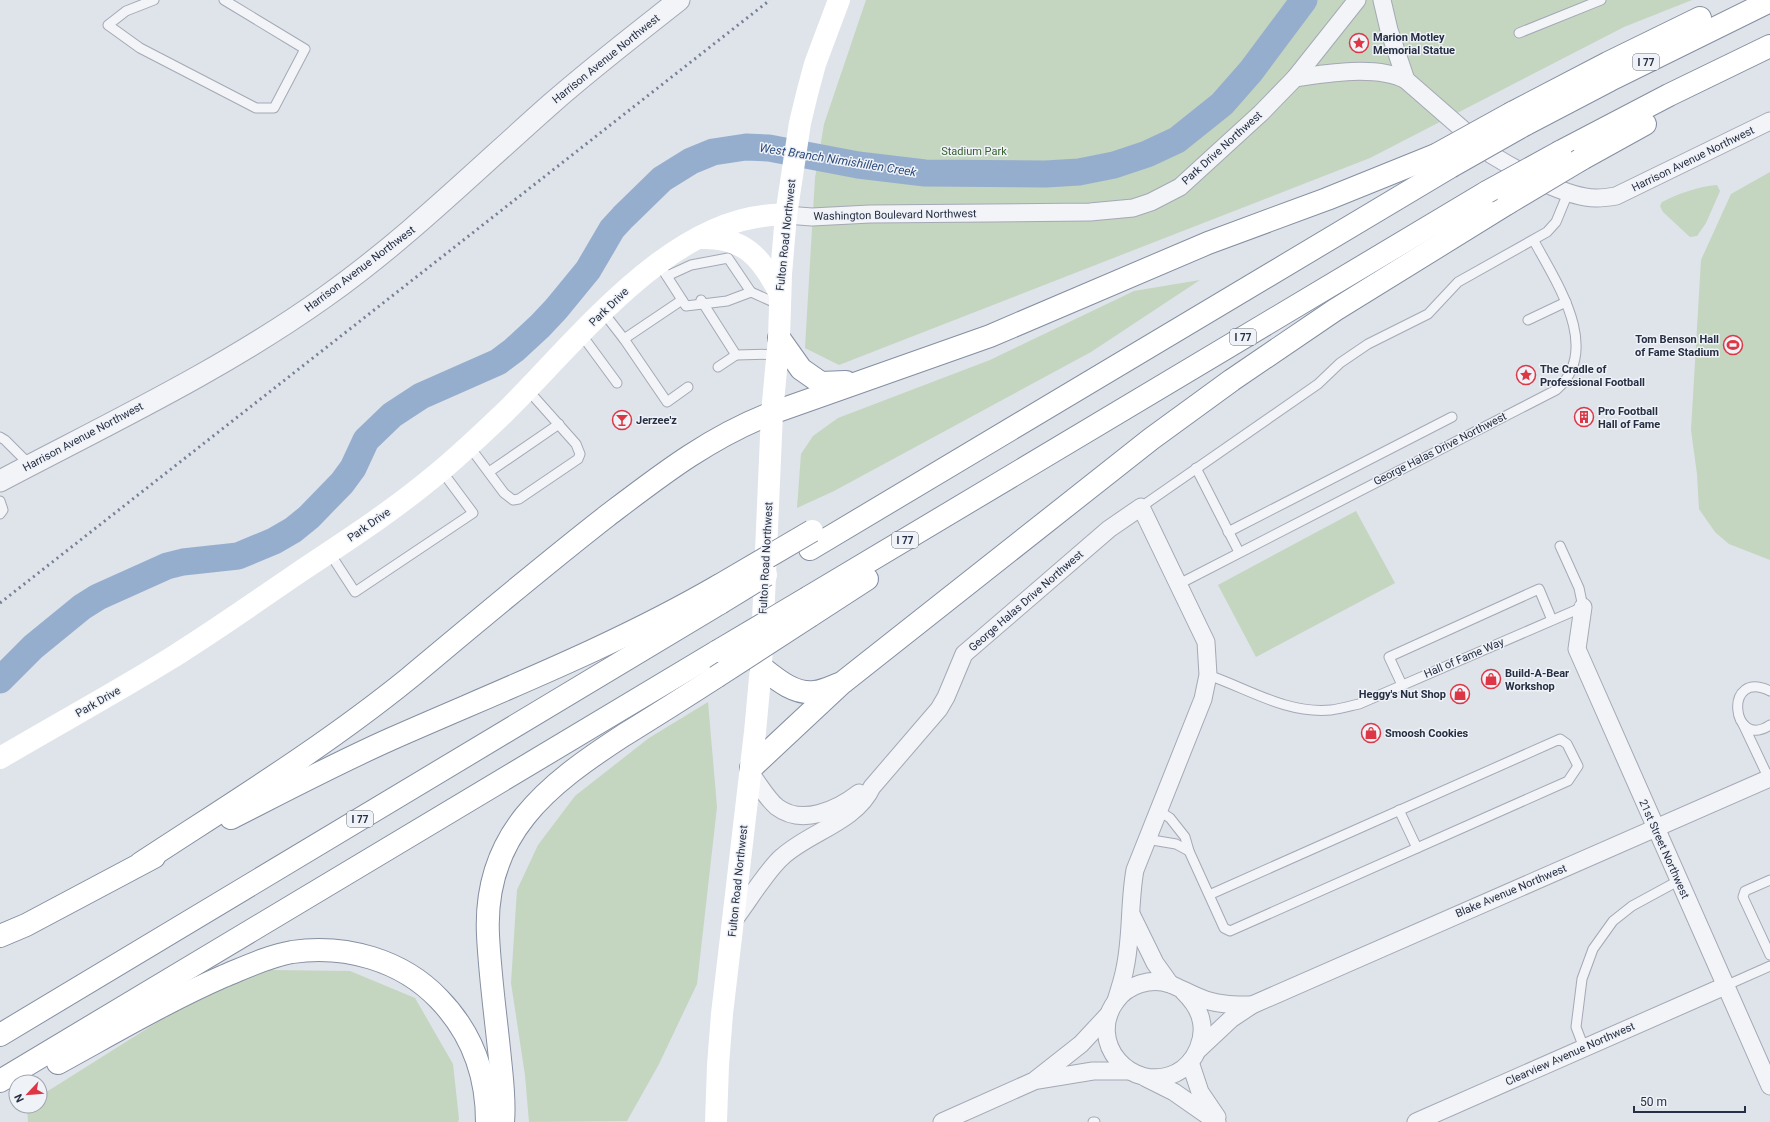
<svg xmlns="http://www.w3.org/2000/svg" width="1770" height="1122" font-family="Roboto,sans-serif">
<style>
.green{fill:#c4d5c0}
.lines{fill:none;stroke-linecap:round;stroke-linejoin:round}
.river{stroke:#96aece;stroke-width:27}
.service-casing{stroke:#a4a9b5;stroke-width:11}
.minor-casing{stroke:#a4a9b5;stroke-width:19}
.tertiary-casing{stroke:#a4a9b5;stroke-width:23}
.motorway-casing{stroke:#858fa2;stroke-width:24}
.service{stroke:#f3f4f8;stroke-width:9}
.minor{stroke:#f3f4f8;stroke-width:17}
.tertiary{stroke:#f3f4f8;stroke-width:21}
.secondary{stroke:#fff;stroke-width:22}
.motorway{stroke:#fff;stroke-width:22}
.rail{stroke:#778196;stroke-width:3;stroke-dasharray:2 4;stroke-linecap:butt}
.motorway-bridge-casing{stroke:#858fa2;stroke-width:24;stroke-linecap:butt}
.motorway-bridge{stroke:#fff;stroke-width:22}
.labels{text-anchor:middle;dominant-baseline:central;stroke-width:3;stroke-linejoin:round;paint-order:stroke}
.shield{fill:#eff2f7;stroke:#626a79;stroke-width:1}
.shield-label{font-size:10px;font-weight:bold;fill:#262f43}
.poi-label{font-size:11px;font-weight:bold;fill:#262f43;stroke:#eff2f7;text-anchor:start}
.street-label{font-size:11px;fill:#262f43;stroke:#eff2f7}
.park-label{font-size:11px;fill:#386132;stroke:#eff2f7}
.water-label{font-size:12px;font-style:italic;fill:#2c4b7c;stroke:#eff2f7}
</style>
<rect width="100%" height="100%" fill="#dfe3ea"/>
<!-- green -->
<g class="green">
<polygon points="866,0 1692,0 1624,27 1370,158 839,365 805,348 815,178 824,124"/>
<polygon points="1770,172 1770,560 1729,544 1715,532 1699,509 1697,474 1691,430 1701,260 1731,194"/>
<path d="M1717,185L1720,191L1706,223L1697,236L1690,237L1663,212L1660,206L1662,202C1678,194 1699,186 1717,185Z"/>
<polygon points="1200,280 1091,352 834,491 797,508 801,454 813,436 838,418 990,360 1134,291"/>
<polygon points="1356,511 1395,583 1256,657 1218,585"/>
<polygon points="708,702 717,807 697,984 659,1064 627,1121 529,1122 525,1075 511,983 517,890 538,845 575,796 649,738"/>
<polygon points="270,970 350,971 415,998 453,1064 459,1119 458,1122 28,1122 27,1106 40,1106 40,1096 202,994"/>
</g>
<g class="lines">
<!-- river -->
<polyline class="river" points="0,680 33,647 82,607 98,597 167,566 183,562 238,556 274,541 293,530 309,517 342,483 353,468 366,440 392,415 421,396 498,362 514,350 540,326 556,309 588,270 612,229 623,217 662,179 691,161 713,152 746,147 769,148 858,165 925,173 1046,174 1079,172 1114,165 1147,154 1177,140 1222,104 1251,71 1304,0"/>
<!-- service casing -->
<g class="service-casing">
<g id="service">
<polyline points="154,0 126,11 108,25 140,48 256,108 274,108 305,49 224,0"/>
<polyline points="1519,33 1601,0"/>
<polyline points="659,264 686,306 727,301 751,292 780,305"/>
<polyline points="667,276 691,265 728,258 751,292"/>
<polyline points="701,300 736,355 778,354"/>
<polyline points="603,312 624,339 682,300"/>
<polyline points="1528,320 1566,302"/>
<polyline points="581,334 617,383"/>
<polyline points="624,339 667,402 688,387"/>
<polyline points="718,367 736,355"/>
<polyline points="0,437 5,440 30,465"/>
<polyline points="469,446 504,493 513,500 519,499 578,459 580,454 576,444 527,389"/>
<polyline points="1196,468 1239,552"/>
<polyline points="489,472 559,424"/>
<polyline points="0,501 3,510 0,514"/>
<polyline points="1141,507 1318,384 1340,363 1368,344 1428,314 1458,282 1547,232 1556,222 1568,193"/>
<polyline points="1228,532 1452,417"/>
<polyline points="329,552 355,592 473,513 441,470"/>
<path d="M1179,584L1556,390C1603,350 1556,282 1534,241"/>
<path d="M1208,675C1249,689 1286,714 1331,710C1340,709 1350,706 1359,704L1583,607L1579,588L1560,546"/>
<polyline points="1402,685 1389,657 1539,589 1552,620"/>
<path d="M1770,691C1723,668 1731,751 1770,725"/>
<polyline points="1743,724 1769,779"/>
<polyline points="1158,810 1170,818 1185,837 1189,851 1224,928 1230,931 1568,781 1578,766 1567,744 1560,739 1209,895"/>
<polyline points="1399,810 1417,848"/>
<polyline points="1146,839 1176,844 1189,851"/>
<polyline points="1770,880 1745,891 1743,897 1770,955"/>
<polyline points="1725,986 1770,966"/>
<polyline points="1584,1048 1576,1027 1582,979 1593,949 1613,921 1632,906 1678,881"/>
<polyline points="1093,1122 1095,1122"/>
</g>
</g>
<!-- minor casing -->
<g class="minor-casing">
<g id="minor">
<path d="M1382,0L1389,30L1406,80L1492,155C1516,170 1569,199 1597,198C1603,198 1610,197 1616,196L1770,121"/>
<path d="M1295,78C1327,73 1377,65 1406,80"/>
<polyline points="786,215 812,217 870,214 1090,212 1133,208 1151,202 1180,187 1261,113 1295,78 1357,0"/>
<polyline points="1583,607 1577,649 1770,1086"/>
<path d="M750,773C759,784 767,799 777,807C802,826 837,810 859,793"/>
<polyline points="1132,916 1155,963 1170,984"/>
<path d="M734,920C748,902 766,871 782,857C809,832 856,822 872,787L939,709L946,697L964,654L1109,529L1141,507L1206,642L1208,675L1203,699L1135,870C1129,902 1132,936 1125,968C1123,980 1119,990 1116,1001"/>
<path d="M1183,991C1190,998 1197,1006 1200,1016C1207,1037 1196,1063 1176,1073C1131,1094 1086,1042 1116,1001C1127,985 1151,977 1170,984C1182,989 1194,996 1206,1000C1221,1005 1237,1005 1252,1005"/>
<polyline points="1199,1049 1231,1019 1252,1005 1770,778"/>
<polyline points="1190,1062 1200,1092 1217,1117"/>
<polyline points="1146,1078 1174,1092 1217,1122"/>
<polyline points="1038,1080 1093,1071 1129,1071"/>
<polyline points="942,1122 1034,1081 1081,1044 1108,1015"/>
<polyline points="1416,1122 1725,986"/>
</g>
</g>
<!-- tertiary casing -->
<g class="tertiary-casing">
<path id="tertiary" d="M0,481C110,423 224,369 325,297C407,239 477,169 552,103C593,67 636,34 679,0"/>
</g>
<!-- motorway casing -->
<g class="motorway-casing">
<g id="motorway">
<polyline points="1512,113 1608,63 1700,18"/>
<polyline points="1524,125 1610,80 1770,1"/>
<polyline points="1560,152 1669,95 1770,46"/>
<polyline points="1580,160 1645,124"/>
<polyline points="779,338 801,369 821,383 846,382"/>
<polyline points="810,549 1450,167"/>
<polyline points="809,597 1487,192"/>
<polyline points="810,616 867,579"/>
<path d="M761,667C775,678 794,695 815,692C823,691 831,687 839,684"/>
<polyline points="751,768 842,683 1151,439 1232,380 1335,310 1508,203"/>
<path d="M231,818C284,791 337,763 391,739C502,690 615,646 720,585"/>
<path d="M141,863C231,804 324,747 408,679C474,624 539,569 607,516C661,475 708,438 772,413L990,336L1208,243L1327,199L1436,155"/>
<polyline points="0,936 26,925 154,857"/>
<polyline points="0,1035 720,603"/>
<path d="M58,1063C113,1033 167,1001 224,976C246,967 269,956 292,952C345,944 402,960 439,999C472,1033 487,1075 487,1122"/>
<polyline points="0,1081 718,651"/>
<path d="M503,1122C505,1101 502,1079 500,1059C496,1018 490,977 488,935C483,834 547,785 624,735C655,716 685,697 716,677"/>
</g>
</g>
<!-- service -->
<use href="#service" class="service"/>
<!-- minor -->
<use href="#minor" class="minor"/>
<!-- tertiary -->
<use href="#tertiary" class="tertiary"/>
<!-- secondary -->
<g class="secondary">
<path d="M700,238C744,236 762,258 780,294"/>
<path d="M0,758C56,725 113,694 168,660C213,632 257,601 301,571C346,541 391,512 432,478C457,458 481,435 504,413C577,342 675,210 786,215"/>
<polyline points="716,1122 718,1065 722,1014 755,732 761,667 772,413 779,338 781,274 786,215 800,123 807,94 815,64 839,0"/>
</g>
<!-- motorway -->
<use href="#motorway" class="motorway"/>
<!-- rail -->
<polyline class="rail" points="0,603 770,0"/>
<!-- motorway-bridge casing -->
<g class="motorway-bridge-casing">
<g id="motorway-bridge">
<polyline points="1436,155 1512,113"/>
<polyline points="1450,167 1524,125"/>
<polyline points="1487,192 1560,152"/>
<polyline points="1508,203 1580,160"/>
<polyline points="720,585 812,531"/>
<polyline points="720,603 766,575"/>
<polyline points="718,651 809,597"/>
<polyline points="716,677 810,616"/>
</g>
</g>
<!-- motorway-bridge -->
<use href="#motorway-bridge" class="motorway-bridge"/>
</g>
<!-- icons -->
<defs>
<g id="sight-ring" transform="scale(1)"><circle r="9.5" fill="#eff2f7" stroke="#dd3746" stroke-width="1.5"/><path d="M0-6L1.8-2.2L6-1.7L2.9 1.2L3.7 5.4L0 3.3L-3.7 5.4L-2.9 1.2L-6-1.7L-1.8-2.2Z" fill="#dd3746"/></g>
<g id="stadium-ring" transform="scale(1)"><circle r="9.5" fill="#eff2f7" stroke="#dd3746" stroke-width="1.5"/><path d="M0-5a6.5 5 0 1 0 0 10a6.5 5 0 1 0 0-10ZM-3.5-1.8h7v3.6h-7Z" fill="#dd3746"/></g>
<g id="building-ring" transform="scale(1)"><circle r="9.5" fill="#eff2f7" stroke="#dd3746" stroke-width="1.5"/><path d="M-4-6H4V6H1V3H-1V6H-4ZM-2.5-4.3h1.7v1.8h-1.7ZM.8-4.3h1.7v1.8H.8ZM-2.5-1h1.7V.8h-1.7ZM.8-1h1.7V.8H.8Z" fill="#dd3746"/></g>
<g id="bar-ring" transform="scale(1)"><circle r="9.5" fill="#eff2f7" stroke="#dd3746" stroke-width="1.5"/><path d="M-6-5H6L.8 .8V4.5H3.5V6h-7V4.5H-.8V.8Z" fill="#dd3746"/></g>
<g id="shop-ring" transform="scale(1)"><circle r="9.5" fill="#eff2f7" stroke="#dd3746" stroke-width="1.5"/><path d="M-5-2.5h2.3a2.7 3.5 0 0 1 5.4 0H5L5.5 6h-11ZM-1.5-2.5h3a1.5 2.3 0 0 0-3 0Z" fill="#dd3746"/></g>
</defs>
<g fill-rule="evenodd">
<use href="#sight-ring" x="1359" y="43"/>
<use href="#stadium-ring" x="1733" y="345"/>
<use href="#sight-ring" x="1526" y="375"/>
<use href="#building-ring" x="1584" y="417"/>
<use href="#bar-ring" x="622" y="420"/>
<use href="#shop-ring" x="1491" y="679"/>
<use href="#shop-ring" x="1460" y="694"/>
<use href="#shop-ring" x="1371" y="733"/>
</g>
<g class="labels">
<!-- shield labels -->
<g class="shield">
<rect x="1633" y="54" width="26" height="16" rx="3"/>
<rect x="1230" y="329" width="26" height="16" rx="3"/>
<rect x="892" y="532" width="26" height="16" rx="3"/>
<rect x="347" y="811" width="26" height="16" rx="3"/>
</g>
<g class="shield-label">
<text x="1646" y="62">I 77</text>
<text x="1243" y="337">I 77</text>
<text x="905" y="540">I 77</text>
<text x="360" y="819">I 77</text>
</g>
<!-- poi labels -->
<g class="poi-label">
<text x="1373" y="37">Marion Motley<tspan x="1373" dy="13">Memorial Statue</tspan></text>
<text x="1719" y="339" text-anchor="end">Tom Benson Hall<tspan x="1719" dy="13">of Fame Stadium</tspan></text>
<text x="1540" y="369">The Cradle of<tspan x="1540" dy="13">Professional Football</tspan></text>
<text x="1598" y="411">Pro Football<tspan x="1598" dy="13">Hall of Fame</tspan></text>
<text x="636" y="420">Jerzee'z</text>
<text x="1505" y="673">Build-A-Bear<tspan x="1505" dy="13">Workshop</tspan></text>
<text x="1446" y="694" text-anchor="end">Heggy's Nut Shop</text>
<text x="1385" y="733">Smoosh Cookies</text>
</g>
<!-- street labels -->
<g class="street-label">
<text transform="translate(606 59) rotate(-39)">Harrison Avenue Northwest</text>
<text transform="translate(1222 148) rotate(-42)">Park Drive Northwest</text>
<text transform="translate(1693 159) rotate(-26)">Harrison Avenue Northwest</text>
<text transform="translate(895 215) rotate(-1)">Washington Boulevard Northwest</text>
<text transform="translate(786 235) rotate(-84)">Fulton Road Northwest</text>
<text transform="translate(360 269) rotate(-37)">Harrison Avenue Northwest</text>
<text transform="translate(609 307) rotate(-44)">Park Drive</text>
<text transform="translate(83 437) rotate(-28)">Harrison Avenue Northwest</text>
<text transform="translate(1440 449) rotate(-27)">George Halas Drive Northwest</text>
<text transform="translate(369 525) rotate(-35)">Park Drive</text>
<text transform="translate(766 558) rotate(-87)">Fulton Road Northwest</text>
<text transform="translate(1026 601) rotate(-41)">George Halas Drive Northwest</text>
<text transform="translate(1464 658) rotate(-23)">Hall of Fame Way</text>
<text transform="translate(98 702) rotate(-30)">Park Drive</text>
<text transform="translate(1664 849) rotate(66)">21st Street Northwest</text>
<text transform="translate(738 881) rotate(-84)">Fulton Road Northwest</text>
<text transform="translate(1511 891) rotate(-23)">Blake Avenue Northwest</text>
<text transform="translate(1570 1054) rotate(-24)">Clearview Avenue Northwest</text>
</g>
<!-- park labels -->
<g class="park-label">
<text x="974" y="151">Stadium Park</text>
</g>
<!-- water labels -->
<g class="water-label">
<text transform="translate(838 160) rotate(9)">West Branch Nimishillen Creek</text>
</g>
</g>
<!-- north arrow -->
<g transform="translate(28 1094) rotate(244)"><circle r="19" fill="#eff2f7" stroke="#9fa4af"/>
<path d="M0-3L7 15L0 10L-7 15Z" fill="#dd3746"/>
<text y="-6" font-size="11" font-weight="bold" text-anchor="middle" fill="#262f43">N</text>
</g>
<!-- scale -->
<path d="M1634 1106v6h111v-6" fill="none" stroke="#262f43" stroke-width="2"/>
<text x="1640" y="1106" font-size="12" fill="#262f43" stroke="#eff2f7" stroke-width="3" paint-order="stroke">50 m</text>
</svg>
